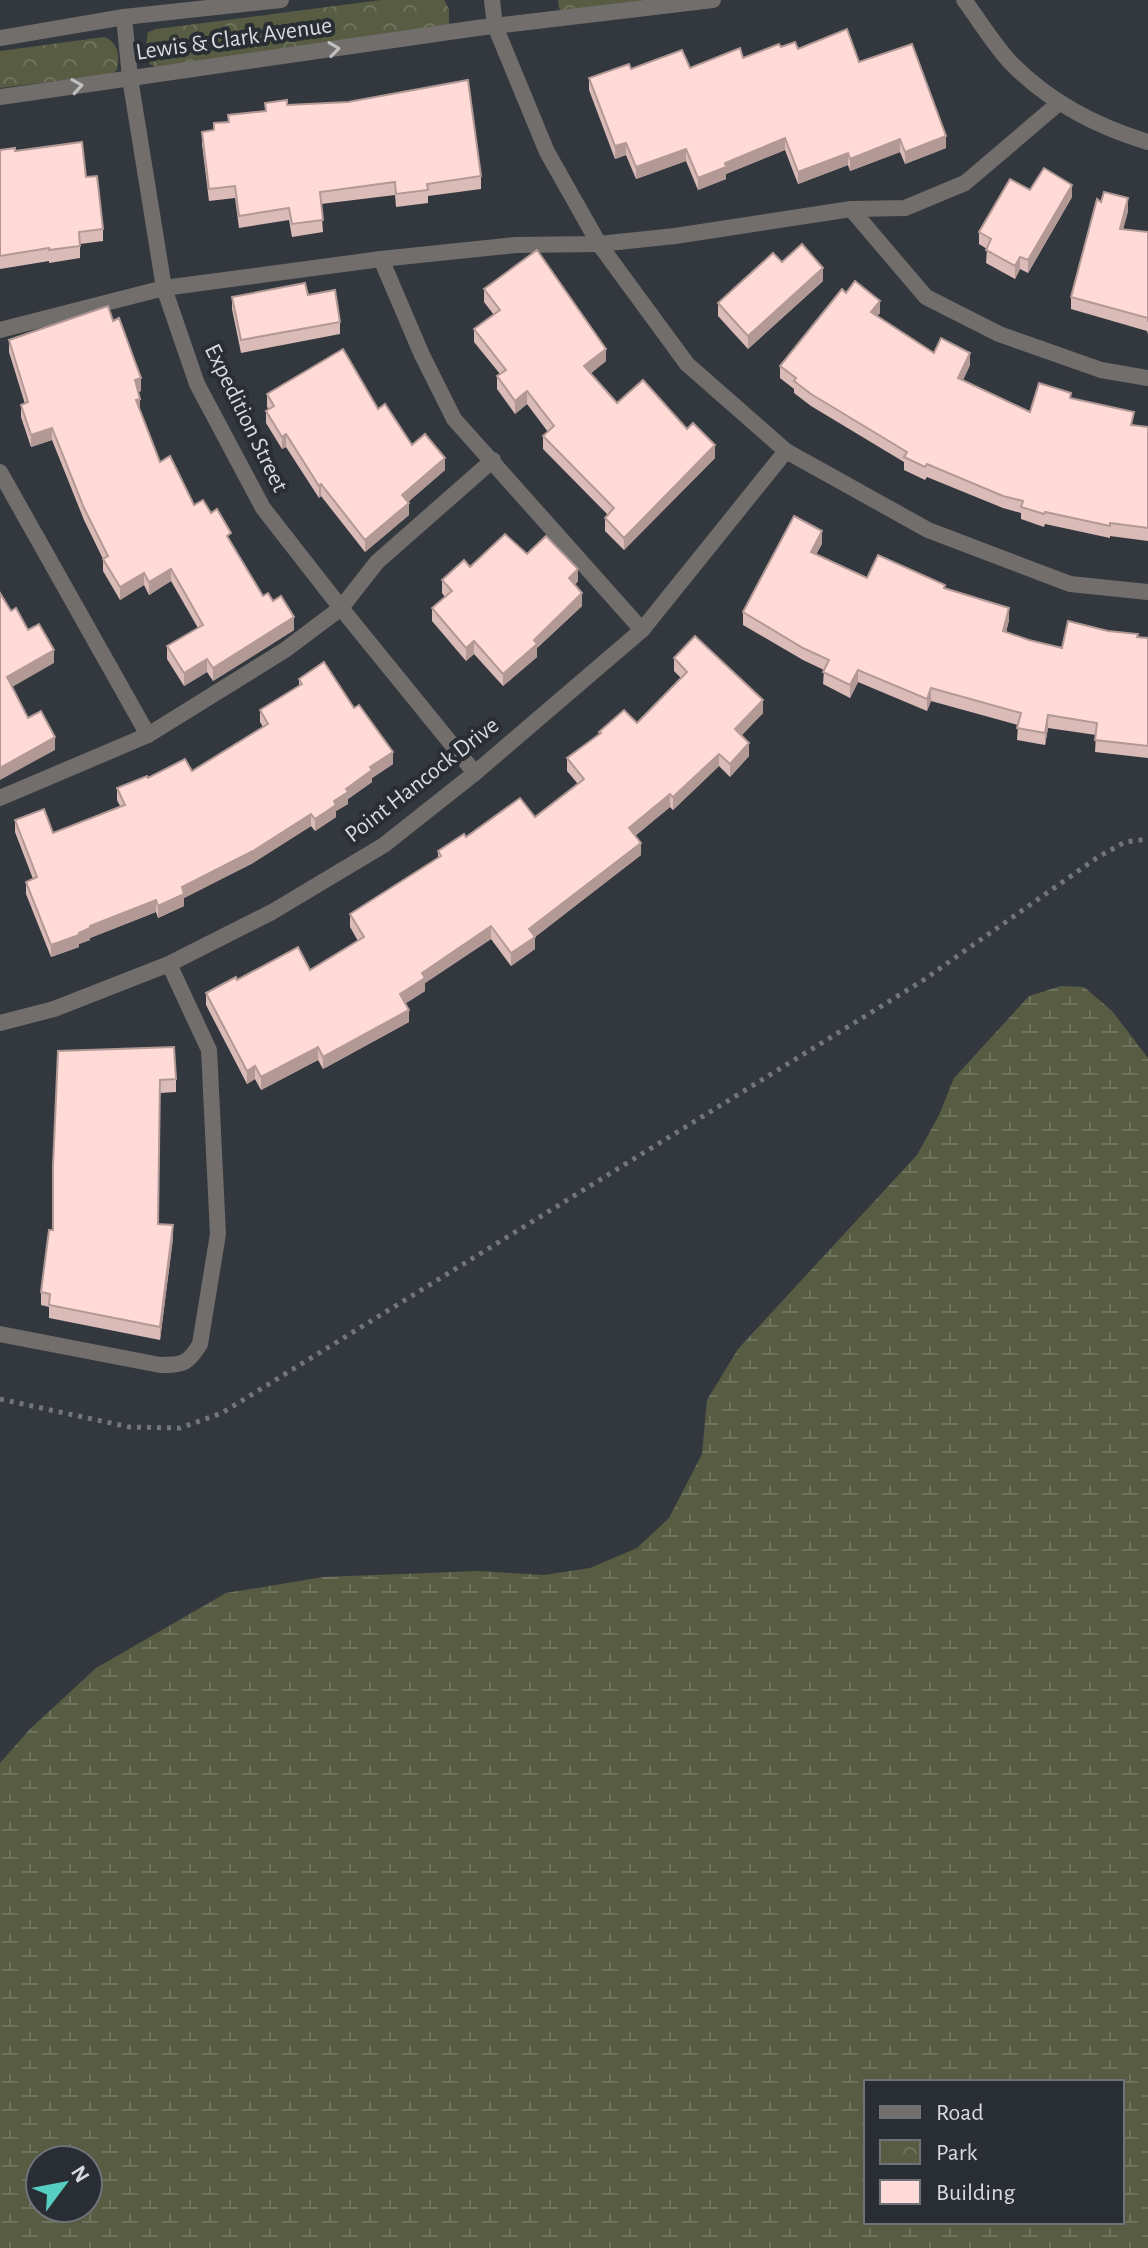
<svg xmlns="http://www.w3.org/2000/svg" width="1148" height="2248" font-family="'Alegreya Sans',sans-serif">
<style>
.wetland{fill:url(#wetland-marsh);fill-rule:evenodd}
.park{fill:url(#park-crowns)}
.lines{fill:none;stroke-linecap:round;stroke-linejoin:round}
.path{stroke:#71767b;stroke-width:5;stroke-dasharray:4 6;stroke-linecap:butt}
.lane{stroke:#726e6c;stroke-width:16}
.street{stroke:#726e6c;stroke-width:16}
.wall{fill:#dbbbb8}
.shaded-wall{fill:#b29996}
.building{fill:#ffdad6;stroke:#b29996;stroke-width:2}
.oneway{stroke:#bec0c2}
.labels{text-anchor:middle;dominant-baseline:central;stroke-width:8;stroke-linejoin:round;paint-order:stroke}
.street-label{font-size:24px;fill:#d7dbdf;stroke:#292e34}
</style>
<defs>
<pattern id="wetland-marsh" width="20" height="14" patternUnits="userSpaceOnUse" patternTransform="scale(2)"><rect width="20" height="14" fill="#575c43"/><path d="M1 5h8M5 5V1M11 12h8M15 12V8" fill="none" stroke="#6e735e"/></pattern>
<pattern id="park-crowns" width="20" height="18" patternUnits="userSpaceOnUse" patternTransform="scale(2)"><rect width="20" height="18" fill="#575c43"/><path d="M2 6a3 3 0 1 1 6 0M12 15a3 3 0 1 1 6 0" fill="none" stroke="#6e735e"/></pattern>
</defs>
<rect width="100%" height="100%" fill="#33383e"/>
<!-- wetland -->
<path class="wetland" d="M1061,986L1084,987L1112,1011L1148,1058V2248H0V1763L30,1729L96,1668L226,1593L323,1577L478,1571L544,1575L590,1568L637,1548L669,1518L702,1454L707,1400L738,1349L917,1155L939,1115L954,1078L1029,996ZM866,2082H1122V2222H866ZM40,2160H88V2208H40Z"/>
<!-- park -->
<g class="park">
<polygon points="381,0 444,0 449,9 449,25 158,69 150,64 146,46 148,32 157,29"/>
<polygon points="558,0 686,0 563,14 559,8"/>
<path d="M104,37C118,42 120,55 117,70L111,74L0,88V51Z"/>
</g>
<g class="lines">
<!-- path -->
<polyline class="path" points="0,1399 129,1427 180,1428 222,1413 922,981 1098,857 1125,842 1148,839"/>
<!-- lane -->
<g class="lane">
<polyline points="851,209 926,297 999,334 1101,370 1148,378"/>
<polyline points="381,259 422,355 454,419 642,630"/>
<polyline points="0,330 164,288 381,259 516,245 599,244 675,236 851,209 905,208 965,183 1059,103"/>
<polyline points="0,472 148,735"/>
<polyline points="0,798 148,735 285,650 341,608 377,562 493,460"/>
<path d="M0,1334L160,1365C183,1365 188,1364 200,1344L218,1234L209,1050L169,964"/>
</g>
<!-- street -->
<g class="street">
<polyline points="492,0 495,26 547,152 599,244 687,364 786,451 928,530 1070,584 1148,592"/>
<path d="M964,0C980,21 995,47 1013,65C1051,103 1098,127 1148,142"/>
<polyline points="124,17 130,78 164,288 197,384 263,508 341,608 475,773"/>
<polyline points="0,38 124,17 281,0"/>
<polyline points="0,97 477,28 713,0"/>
<polyline points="0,1023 54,1009 169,964 272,912 384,845 475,773 642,630 786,451"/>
</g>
</g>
<!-- wall -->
<g class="wall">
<polygon points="798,49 859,62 946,148 905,164 900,152 850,171 848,165 798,184 785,150 726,174 726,179 698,190 686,161 636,179 626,155 615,159 589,90 589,78 631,69 690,68"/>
<polygon points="265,103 287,105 481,176 481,189 428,196 428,203 396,207 395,195 321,204 323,232 292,237 289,220 239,228 235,198 209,201 202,144 202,132 214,130 214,123 228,122 265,111"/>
<polygon points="0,150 15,151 86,177 103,229 103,241 80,244 80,258 49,263 49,261 0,269"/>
<polygon points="1030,190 1072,197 1028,273 1020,269 1015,279 986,263 987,249 979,244 979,232"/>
<polygon points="1101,202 1128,211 1123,229 1148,232 1148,335 1147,331 1071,309 1071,297"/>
<polygon points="823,281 748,349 718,316 718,303"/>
<polygon points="484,289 606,361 591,373 617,403 687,429 715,458 624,550 605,531 605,518 608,515 543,449 543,436 548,432 527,404 515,414 497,389 497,376 500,374 474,342 474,329 494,315 484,302"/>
<polygon points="846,293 880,313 877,316 934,353 970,365 963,380 1030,412 1071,398 1134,425 1148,427 1148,541 1110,536 1110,538 1045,524 1044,527 1021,519 1021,513 1003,508 927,477 925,480 904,470 904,462 811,406 794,393 794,389 780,378 780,366"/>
<polygon points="308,295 340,322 340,334 241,353 232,309 232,297"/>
<polygon points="113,321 141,391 138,392 140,411 160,462 194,505 231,543 263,596 294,630 213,681 207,672 184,686 167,659 167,646 198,628 171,581 149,595 144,585 120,600 103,571 103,559 84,520 52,440 31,447 21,417 21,405 25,404 9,352 9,340"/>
<polygon points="267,394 378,409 412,445 445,470 408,502 409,515 365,552 321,496 319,498 286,447 282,449 266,423 266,411 268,409 267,406"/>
<polygon points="822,544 816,554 867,578 945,588 1009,620 1006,632 1029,640 1062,648 1108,631 1138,637 1148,638 1148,758 1095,752 1096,735 1048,728 1045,745 1017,740 1018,725 931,701 927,711 858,682 850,698 823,684 824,670 803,660 743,625 743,612"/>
<polygon points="527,554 578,581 575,585 582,606 537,648 537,657 503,686 474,654 466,661 432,621 432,608 445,597 442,593 442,580"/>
<polygon points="674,658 763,713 741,736 749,756 730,777 719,766 673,810 670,807 635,836 641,855 535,937 535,949 511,966 491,939 425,983 425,991 406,1003 409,1022 323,1069 318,1060 261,1090 255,1079 247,1084 206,1005 206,993 237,980 310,970 358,941 350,927 350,914 438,858 438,851 466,837 535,817 578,784 567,771 567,758 599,734 599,732 637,723 681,678 674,671"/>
<polygon points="299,679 354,708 393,764 372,778 372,782 348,799 348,804 336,811 336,817 315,831 311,826 253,863 184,898 184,906 158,918 156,912 90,938 90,940 79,944 79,947 51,957 26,894 26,882 33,879 15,832 15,820 53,833 120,806 117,800 117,788 148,778 192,771 263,727 260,722 260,710 299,686"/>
<polygon points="58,1051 176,1079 176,1092 160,1093 158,1224 173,1238 160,1340 49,1318 49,1307 41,1305 41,1292 53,1230"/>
</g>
<!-- shaded-wall -->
<g class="shaded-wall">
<polygon points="946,136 946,148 905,164 905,152"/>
<polygon points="785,138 785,150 726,174 726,179 698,190 698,178 725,163"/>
<polygon points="900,139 900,152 850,171 850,159"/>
<polygon points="626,143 626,155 615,159 615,146"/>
<polygon points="686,149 686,161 636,179 636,167"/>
<polygon points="848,153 848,165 798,184 798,172"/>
<polygon points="1072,185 1072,197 1028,273 1028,260"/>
<polygon points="1128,198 1128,211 1120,242 1120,229"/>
<polygon points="1020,257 1020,269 1015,279 1015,266"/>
<polygon points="823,268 823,281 748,349 748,336"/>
<polygon points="880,301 880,313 871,324 871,312"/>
<polygon points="606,349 606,361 584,379 584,366"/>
<polygon points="970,353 970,365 958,390 958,378"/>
<polygon points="141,378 141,391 135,393 135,380"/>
<polygon points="527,391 527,404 515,414 515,401"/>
<polygon points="140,399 140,411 136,400"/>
<polygon points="52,428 52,440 31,447 31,435"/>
<polygon points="286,434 286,447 282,449 282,437"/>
<polygon points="715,445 715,458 624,550 624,538"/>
<polygon points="445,458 445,470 402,507 402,495"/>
<polygon points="321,484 321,496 319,498 319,486"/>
<polygon points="409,503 409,515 365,552 365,540"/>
<polygon points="822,531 822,544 811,564 811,552"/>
<polygon points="171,569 171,581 149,595 149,582"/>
<polygon points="578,569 578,581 569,591 569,578"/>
<polygon points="144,573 144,585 120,600 120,587"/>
<polygon points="582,593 582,606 537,648 537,657 503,686 503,674 534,640"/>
<polygon points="1009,608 1009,620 1003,644 1003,631"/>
<polygon points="294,617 294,630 213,681 213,668"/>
<polygon points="474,641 474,654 466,661 466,648"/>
<polygon points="54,650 54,663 7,690 7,677"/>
<polygon points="207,659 207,672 184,686 184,673"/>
<polygon points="858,670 858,682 850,698 850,685"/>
<polygon points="931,688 931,701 927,711 927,699"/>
<polygon points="763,700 763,713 735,742 735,729"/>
<polygon points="1048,715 1048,728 1045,745 1045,733"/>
<polygon points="55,737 55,750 0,780 0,768"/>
<polygon points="749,743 749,756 730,777 730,764"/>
<polygon points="393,752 393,764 372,778 372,782 348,799 348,804 336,811 336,817 315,831 315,819 370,767"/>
<polygon points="719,754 719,766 673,810 673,797"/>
<polygon points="670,794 670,807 629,841 629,828"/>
<polygon points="311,814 311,826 253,863 184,898 184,906 158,918 158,906 182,887"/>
<polygon points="641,843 641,855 535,937 535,949 511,966 511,953 529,929"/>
<polygon points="156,900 156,912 90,938 90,940 79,944 79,947 51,957 51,945 90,926"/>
<polygon points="491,926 491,939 425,983 425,991 400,1007 400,994 422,973"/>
<polygon points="409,1010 409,1022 323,1069 323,1057"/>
<polygon points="318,1047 318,1060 261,1090 261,1077"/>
<polygon points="255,1066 255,1079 247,1084 247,1071"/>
<polygon points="173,1225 173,1238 160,1340 160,1327"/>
</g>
<!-- building -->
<g class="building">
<polygon points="847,29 859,62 912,44 946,136 905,152 900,139 850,159 848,153 798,172 785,138 725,163 726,167 698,178 686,149 636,167 626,143 615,146 589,78 629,64 631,69 682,50 690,68 740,48 743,58 779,44 781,47 795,42 798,49"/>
<polygon points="468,80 481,176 427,184 428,190 396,194 395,182 320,192 323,220 292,224 289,208 239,216 235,186 209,189 202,132 214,130 214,123 229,122 228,115 266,111 265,103 287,100 287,105 348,102"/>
<polygon points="82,142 86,177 97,176 103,229 79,232 80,246 49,250 49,248 0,256 0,150 15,148 15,151"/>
<polygon points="1044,168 1072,185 1028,260 1020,257 1015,266 986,250 991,239 979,232 1010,179 1030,190"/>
<polygon points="1104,192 1128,198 1120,229 1148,232 1148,322 1148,318 1071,297 1097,199 1101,202"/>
<polygon points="802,244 823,268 748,336 718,303 773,253 782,262"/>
<polygon points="537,250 606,349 584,366 617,403 643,380 687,429 693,423 715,445 624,538 605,518 614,508 543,436 554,426 527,391 515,401 497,376 506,370 474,329 500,310 484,289"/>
<polygon points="855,281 880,301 871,312 934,353 941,338 970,353 958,378 1030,412 1039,383 1071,393 1070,398 1134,412 1131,425 1148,427 1148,528 1110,523 1110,526 1045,512 1044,514 1021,507 1023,501 1003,496 927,464 925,467 904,457 907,452 811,394 794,381 796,378 780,366 842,289 846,293"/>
<polygon points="305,283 308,295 335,290 340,322 241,340 232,297"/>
<polygon points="108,306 113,321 119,318 134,359 141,378 135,380 140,399 136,400 160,462 170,456 194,505 203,500 211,513 217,509 231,533 227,536 263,596 268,593 273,601 281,596 294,617 213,668 207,659 184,673 167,646 203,625 171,569 149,582 144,573 120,587 103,559 108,556 84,508 52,428 31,435 21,405 28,402 9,340"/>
<polygon points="343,349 378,409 385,404 412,445 425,434 445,458 402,495 409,503 365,540 321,484 319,486 286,434 282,437 266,411 274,406 267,394"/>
<polygon points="794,516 822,531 811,552 867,578 878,555 945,585 944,588 1009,608 1003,631 1029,640 1062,648 1068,621 1108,631 1138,634 1137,637 1148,638 1148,746 1095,740 1097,723 1048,715 1045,733 1017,728 1021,713 931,688 927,699 858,670 850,685 823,672 829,660 803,648 743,612"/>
<polygon points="505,534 527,554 546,536 578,569 569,578 582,593 534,640 537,644 503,674 474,641 466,648 432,608 452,591 442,580 464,560 470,567"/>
<polygon points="0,593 11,611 16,608 28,630 39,624 54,650 7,677 28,718 41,711 55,737 0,768"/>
<polygon points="695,636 763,700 735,729 749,743 730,764 719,754 673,797 670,794 629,828 641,843 529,929 535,937 511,953 491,926 422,973 425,978 400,994 409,1010 323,1057 318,1047 261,1077 255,1066 247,1071 206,993 236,977 237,980 298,947 310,970 364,937 350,914 441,856 438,851 464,834 466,837 520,798 535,817 584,779 567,758 601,733 599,732 624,710 637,723 687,672 674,658"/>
<polygon points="324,662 354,708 359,705 393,752 370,767 372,770 346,789 348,792 334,801 336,805 315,819 311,814 253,851 182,887 184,894 158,906 156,900 90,926 90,928 79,933 79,935 51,945 26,882 37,877 15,820 44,809 53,833 125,805 117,788 147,776 148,778 185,759 192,771 268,724 260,710 302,684 299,679"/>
<polygon points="174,1047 176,1079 160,1080 158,1224 173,1225 160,1327 49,1305 50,1294 41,1292 49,1230 53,1230 53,1166 58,1051"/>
</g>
<!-- one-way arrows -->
<defs><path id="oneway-chevron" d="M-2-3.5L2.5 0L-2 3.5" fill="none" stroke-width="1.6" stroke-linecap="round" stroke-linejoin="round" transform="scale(2)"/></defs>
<g class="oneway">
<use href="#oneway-chevron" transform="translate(334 49) rotate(-8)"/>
<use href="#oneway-chevron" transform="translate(77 86) rotate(-9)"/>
</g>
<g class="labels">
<!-- street labels -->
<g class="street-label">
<text transform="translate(234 39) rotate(-8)">Lewis &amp; Clark Avenue</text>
<text transform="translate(246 418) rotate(64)">Expedition Street</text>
<text transform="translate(422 780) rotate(-38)">Point Hancock Drive</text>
</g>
</g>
<!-- legend -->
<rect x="864" y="2080" width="260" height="144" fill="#292e34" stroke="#6f7378" stroke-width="2"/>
<rect x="880" y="2106" width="40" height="12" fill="#726e6c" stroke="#6f7378" stroke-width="2"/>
<text x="936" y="2120" font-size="24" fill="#d7dbdf">Road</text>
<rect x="880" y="2140" width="40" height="24" fill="url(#park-crowns)" stroke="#6f7378" stroke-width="2"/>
<text x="936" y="2160" font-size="24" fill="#d7dbdf">Park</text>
<rect x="880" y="2180" width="40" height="24" fill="#ffdad6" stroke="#6f7378" stroke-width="2"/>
<text x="936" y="2200" font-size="24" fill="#d7dbdf">Building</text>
<!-- north arrow -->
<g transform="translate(64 2184) rotate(58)"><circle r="38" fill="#292e34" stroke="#6f7378" stroke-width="2"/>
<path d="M0-6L14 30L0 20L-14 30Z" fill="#57cec2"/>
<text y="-12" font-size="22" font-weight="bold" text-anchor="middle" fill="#d7dbdf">N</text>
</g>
</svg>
